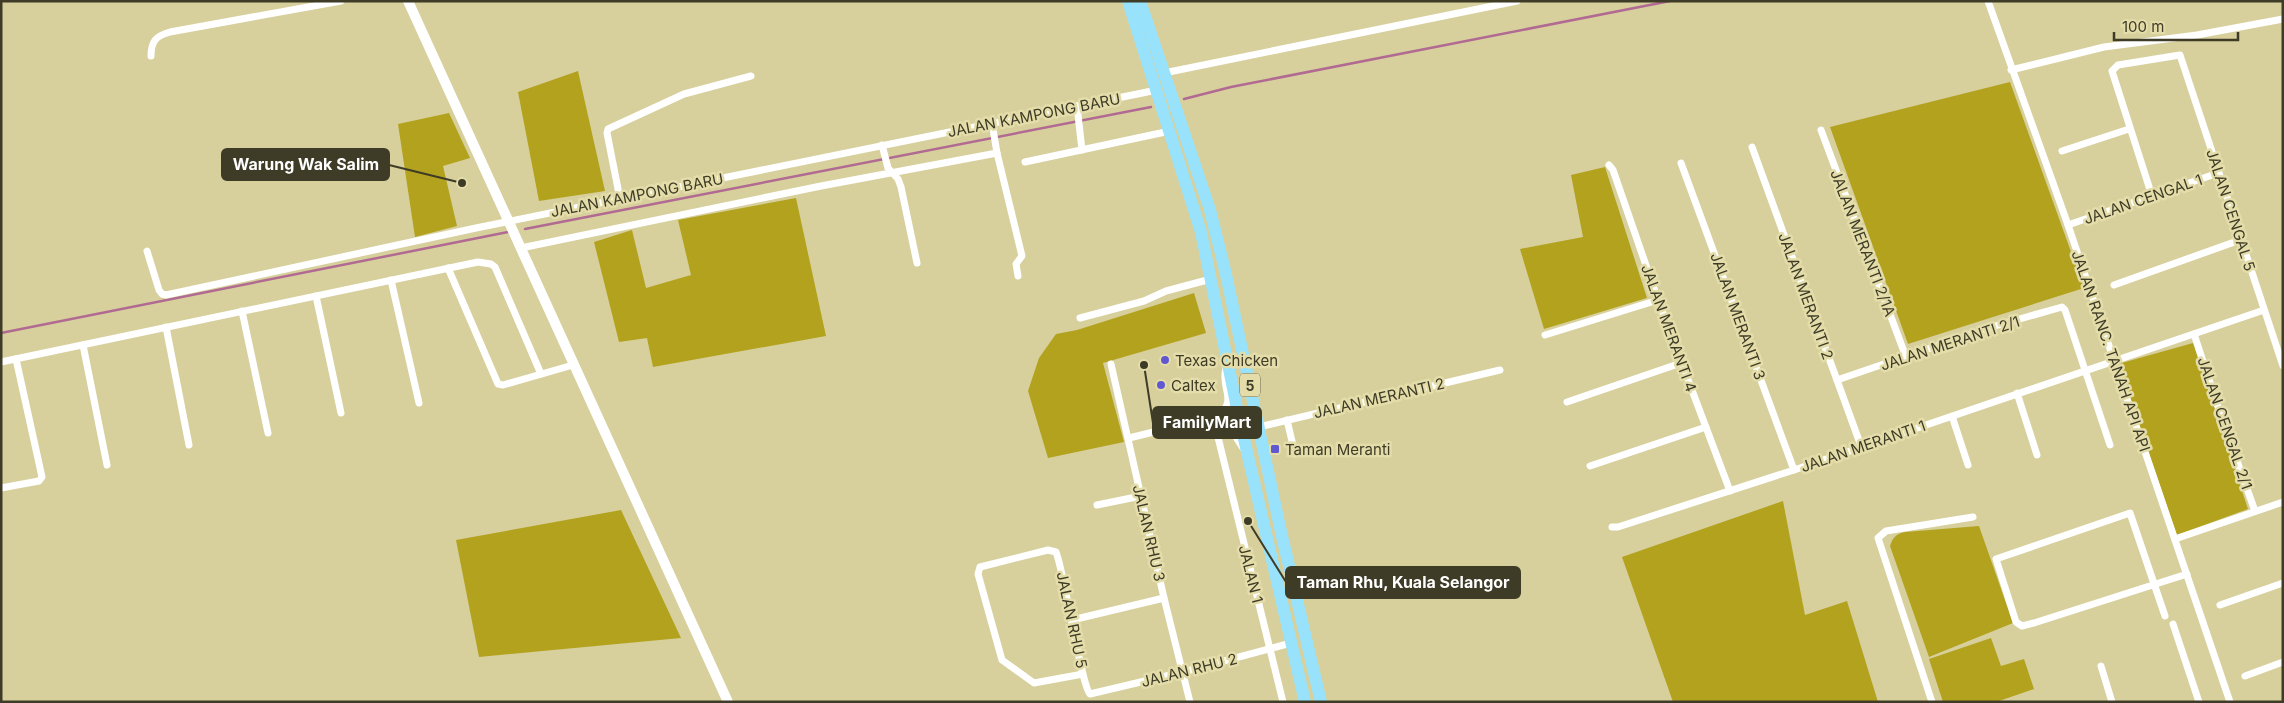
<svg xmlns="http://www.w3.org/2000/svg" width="2284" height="703" font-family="Inter,sans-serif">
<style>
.green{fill:#b3a21e}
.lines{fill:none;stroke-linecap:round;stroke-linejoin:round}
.stream{stroke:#b16a92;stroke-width:2.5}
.street{stroke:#fff;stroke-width:7}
.secondary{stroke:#fff;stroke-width:10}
.highway{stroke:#98e2fb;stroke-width:12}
.poi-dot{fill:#6058d1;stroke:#e4ddaa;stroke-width:2}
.labels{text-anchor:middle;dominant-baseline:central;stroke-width:5;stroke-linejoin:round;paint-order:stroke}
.shield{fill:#e4ddaa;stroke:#706c4e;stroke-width:1}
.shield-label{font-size:14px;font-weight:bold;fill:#3e3b26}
.street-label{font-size:15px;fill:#3e3b26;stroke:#e4ddaa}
.poi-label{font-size:15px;fill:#3e3b26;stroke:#e4ddaa;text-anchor:start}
.leader{fill:none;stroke:#3e3b26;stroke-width:2}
.callout-dot{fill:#3e3b26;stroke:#e4ddaa;stroke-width:2}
.callout{fill:#3e3b26;stroke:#3e3b26;stroke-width:2}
.callout-label{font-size:16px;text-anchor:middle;font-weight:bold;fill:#fff}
</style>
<rect width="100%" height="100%" fill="#d7d09d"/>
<!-- green -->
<g class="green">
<polygon points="578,71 605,191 539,201 518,92"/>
<polygon points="2010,82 2084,288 1908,344 1830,127"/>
<polygon points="449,113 470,158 443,166 457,226 415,237 398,124"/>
<polygon points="1605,167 1647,298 1544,329 1520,249 1583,237 1571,175"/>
<polygon points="796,198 826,336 653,367 647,338 619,342 594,242 632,230 646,288 691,275 678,220"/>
<polygon points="1194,293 1206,333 1103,363 1124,442 1048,458 1028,391 1039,358 1056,334 1077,330"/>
<polygon points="2193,343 2248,509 2177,535 2118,364"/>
<polygon points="1783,501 1805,615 1847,601 1878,702 1673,702 1622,557"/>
<polygon points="621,510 681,638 479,657 456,540"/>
<path d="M1979,526L2013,623L1929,657L1890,546C1893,537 1896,534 1905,532Z"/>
<polygon points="1991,638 2001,666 2024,659 2034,689 1996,702 1943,702 1929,659"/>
</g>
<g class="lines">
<!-- stream -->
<g class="stream">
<polyline points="1184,99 1231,87 1670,1"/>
<polyline points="525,229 1151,107"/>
<polyline points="1,333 508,232"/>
</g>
<!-- street -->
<g class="street">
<polyline points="1988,1 2068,225 2230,702"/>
<path d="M151,56C151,41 156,36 170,32L341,1"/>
<polyline points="2011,70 2104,47 2197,35 2283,19"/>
<polyline points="1164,73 1517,1"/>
<polyline points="1077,106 1082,150"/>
<polyline points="992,123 997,153 1022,256 1016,264 1018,276"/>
<polyline points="1821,130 1906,357"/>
<polyline points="882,145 888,168 898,179 901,187 917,263"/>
<polyline points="1752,147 1861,446"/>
<polyline points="2062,151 2129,129"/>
<polyline points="1025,162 1170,131"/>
<polyline points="1681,163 1794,470"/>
<polyline points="1609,165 1613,170 1658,300 1730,491"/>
<polyline points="2152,196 2112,71 2118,65 2180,55 2283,366"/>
<polyline points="620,199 607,133 608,129 684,94 751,76"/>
<polyline points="2068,225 2218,173"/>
<polyline points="521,248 821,186 997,153"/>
<polyline points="147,251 159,290 162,294 166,295 476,228 1157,90"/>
<polyline points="448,268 498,384 503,385 573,365"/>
<polyline points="391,280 419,403"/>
<polyline points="2114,285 2240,240"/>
<polyline points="316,296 341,413"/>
<polyline points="242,311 268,433"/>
<polyline points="1080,318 1144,301 1166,291 1211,279"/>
<polyline points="166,327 189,445"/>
<polyline points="2194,334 2223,422 2255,511"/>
<polyline points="1545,335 1658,300"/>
<polyline points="83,345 107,465"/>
<polyline points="1,362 478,262 491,264 495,267 541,374"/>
<polyline points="1111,364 1164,598 1190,702"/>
<polyline points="1837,380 1995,326 2062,307 2065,310 2110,445"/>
<polyline points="2017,393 2037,455"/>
<polyline points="1567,402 1681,363"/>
<path d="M1219,416C1238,398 1220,389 1226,368"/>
<polyline points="1952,416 1968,465"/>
<polyline points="1213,417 1283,702"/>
<polyline points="1287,420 1295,454"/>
<polyline points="1259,427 1500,370"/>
<polyline points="1129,438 1219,416 1232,422 1236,437 1243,448"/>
<polyline points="1590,466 1706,427"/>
<polyline points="1,488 39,481 42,477 16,359"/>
<polyline points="1097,505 1141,496"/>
<polyline points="1612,527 1618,527 1794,470 2264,310"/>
<polyline points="2175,539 2283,502"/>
<polyline points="2220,605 2283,583"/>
<polyline points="2165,616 2130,513 1996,559 2016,622 2022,626 2034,623 2187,574"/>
<polyline points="1072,620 1164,598"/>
<polyline points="2173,624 2199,702"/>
<polyline points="2101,666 2112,702"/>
<path d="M1083,674L1034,683L1002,660L978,574L980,567L1048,550L1056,552C1065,575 1081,685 1090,694L1183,672L1291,643"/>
<polyline points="2245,676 2283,662"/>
<polyline points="1932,702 1878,538 1886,531 1973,517"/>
</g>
<!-- secondary -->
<polyline class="secondary" points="408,1 728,702"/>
<!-- highway -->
<g class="highway">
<polyline points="1128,1 1201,232 1238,413 1305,702"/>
<polyline points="1140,1 1210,210 1225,270 1281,532 1321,702"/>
</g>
</g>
<!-- markers -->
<g class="poi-dot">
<circle cx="1165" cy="360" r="5"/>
<circle cx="1161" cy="385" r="5"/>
<rect x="1270" y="444" width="10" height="10" rx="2.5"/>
</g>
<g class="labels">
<!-- shield labels -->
<rect class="shield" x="1240" y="373.5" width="20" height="23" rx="4"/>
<g class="shield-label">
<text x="1250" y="385">5</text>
</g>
<!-- street labels -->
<g class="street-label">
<text transform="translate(1034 115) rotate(-11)">JALAN KAMPONG BARU</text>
<text transform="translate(637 195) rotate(-11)">JALAN KAMPONG BARU</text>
<text transform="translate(2143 199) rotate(-19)">JALAN CENGAL 1</text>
<text transform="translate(2231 210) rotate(72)">JALAN CENGAL 5</text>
<text transform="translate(1863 243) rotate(69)">JALAN MERANTI 2/1A</text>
<text transform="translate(1806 296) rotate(70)">JALAN MERANTI 2</text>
<text transform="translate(1738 316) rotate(70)">JALAN MERANTI 3</text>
<text transform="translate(1669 328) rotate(70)">JALAN MERANTI 4</text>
<text transform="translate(1950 343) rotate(-18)">JALAN MERANTI 2/1</text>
<text transform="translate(2111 351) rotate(71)">JALAN RANC. TANAH API API</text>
<text transform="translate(1379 398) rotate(-13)">JALAN MERANTI 2</text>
<text transform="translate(2225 423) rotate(71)">JALAN CENGAL 2/1</text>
<text transform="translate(1863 446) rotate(-19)">JALAN MERANTI 1</text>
<text transform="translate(1149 533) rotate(77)">JALAN RHU 3</text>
<text transform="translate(1251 574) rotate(76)">JALAN 1</text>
<text transform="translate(1072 620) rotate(78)">JALAN RHU 5</text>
<text transform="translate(1189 670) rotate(-14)">JALAN RHU 2</text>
</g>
<!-- poi labels -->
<g class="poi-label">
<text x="1175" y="360">Texas Chicken</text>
<text x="1171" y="385">Caltex</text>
<text x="1285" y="449">Taman Meranti</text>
</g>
</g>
<!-- callouts -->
<path class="leader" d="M462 183L389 165M1144 365L1153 423M1248 521L1286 582"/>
<g class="callout-dot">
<circle cx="462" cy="183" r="5"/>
<circle cx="1144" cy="365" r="5"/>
<circle cx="1248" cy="521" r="5"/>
</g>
<g class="callout">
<rect x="222" y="149" width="167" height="31" rx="5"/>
<rect x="1153" y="407" width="108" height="31" rx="5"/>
<rect x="1286" y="567" width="234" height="31" rx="5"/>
</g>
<g class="callout-label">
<text x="306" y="170">Warung Wak Salim</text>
<text x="1207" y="428">FamilyMart</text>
<text x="1403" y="588">Taman Rhu, Kuala Selangor</text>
</g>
<!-- border -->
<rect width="2284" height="703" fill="none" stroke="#3e3b26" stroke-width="5"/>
<!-- scale -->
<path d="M2114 32v8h124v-8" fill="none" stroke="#3e3b26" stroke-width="2.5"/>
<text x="2122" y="32" font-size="15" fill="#3e3b26" stroke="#e4ddaa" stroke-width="4" paint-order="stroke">100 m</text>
</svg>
